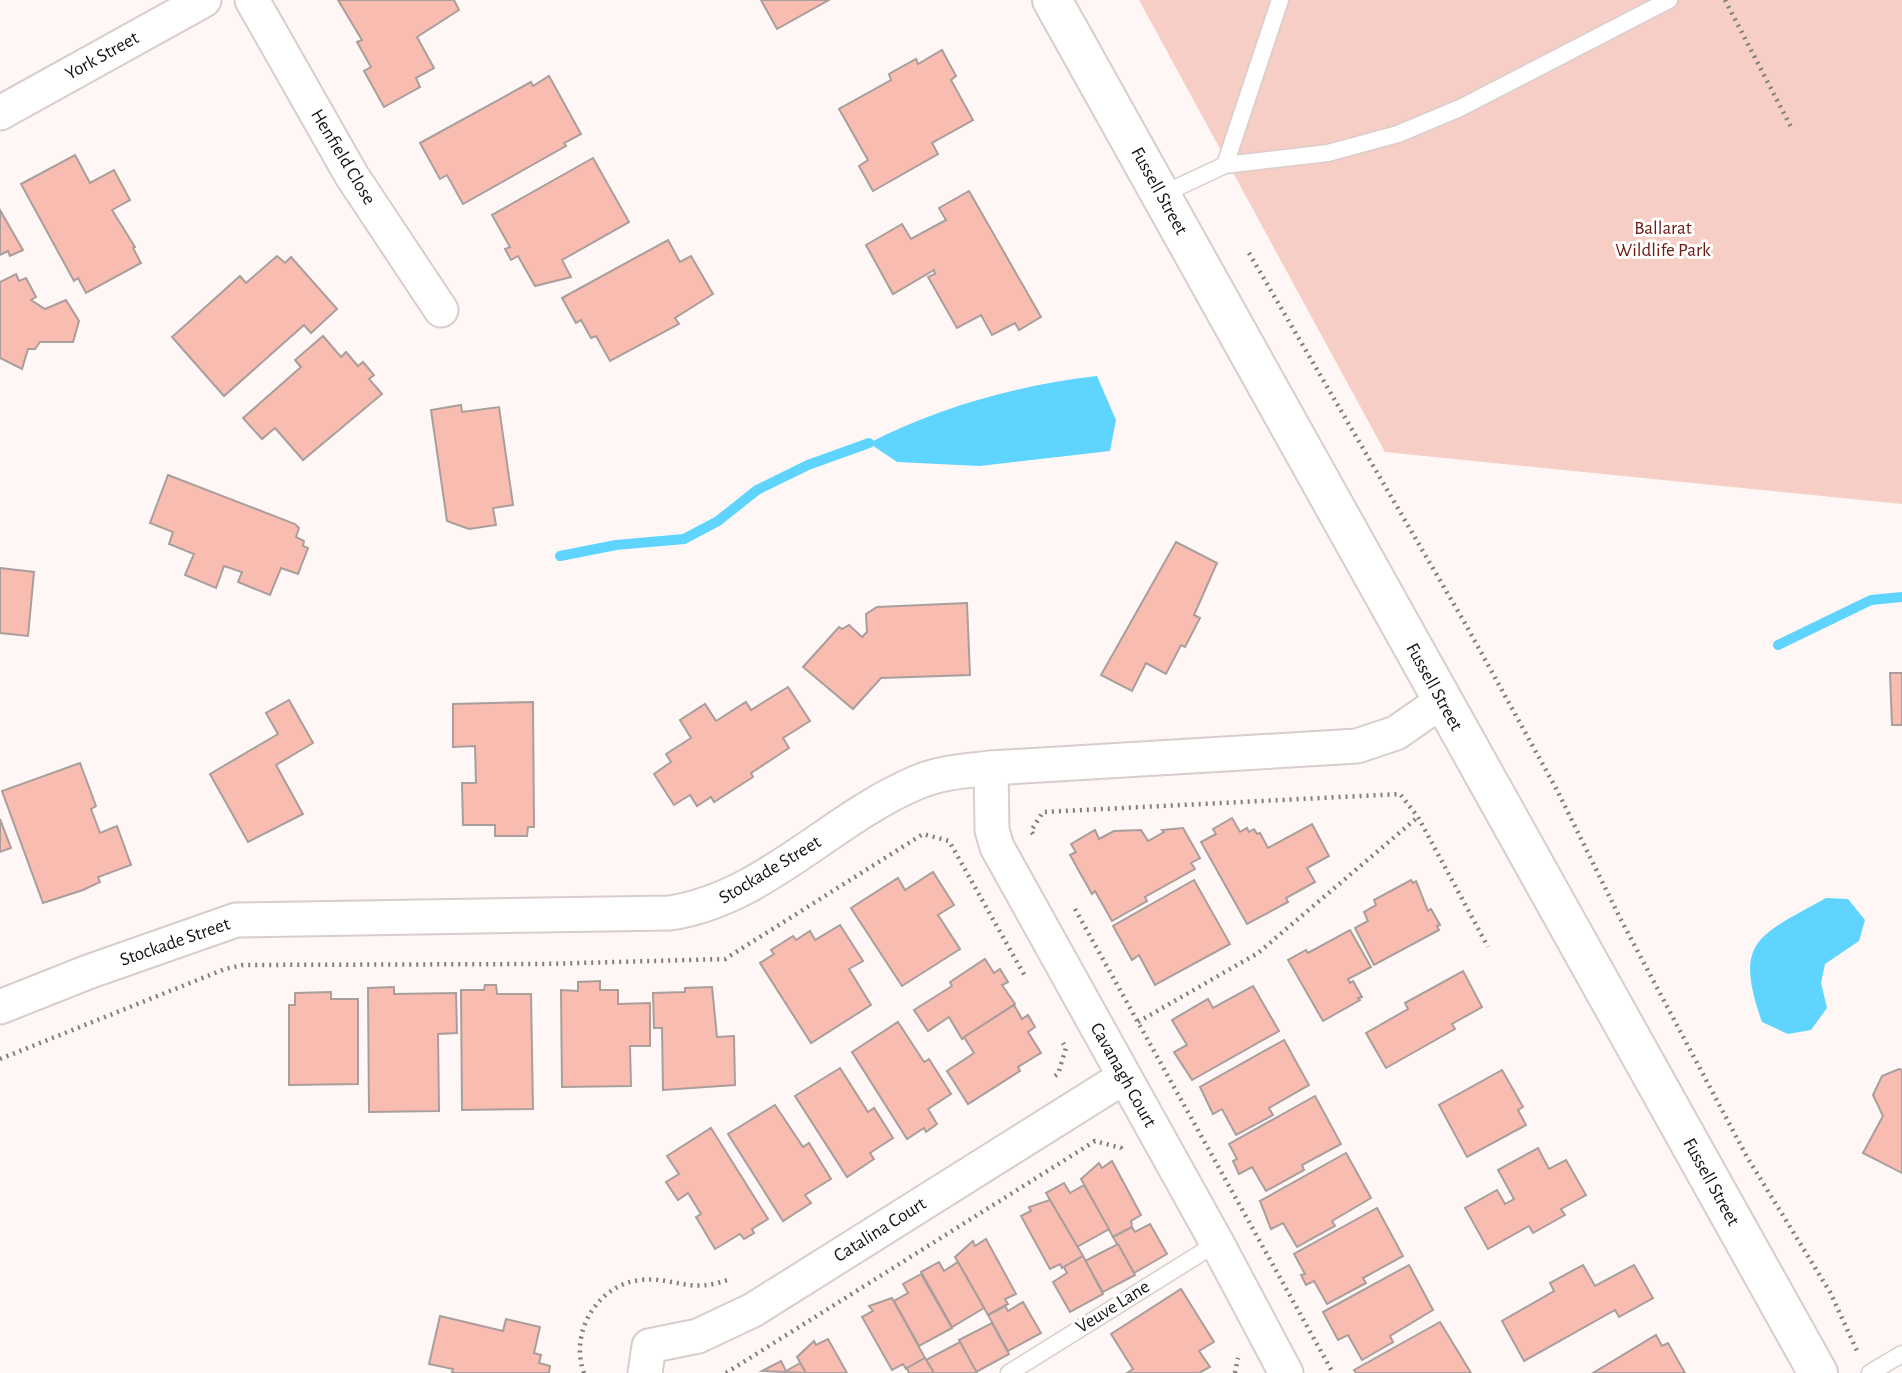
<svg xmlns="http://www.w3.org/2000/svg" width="1902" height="1373" font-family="'Alegreya Sans',sans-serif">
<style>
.green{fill:#f7cec6}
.water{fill:#5ed4fe}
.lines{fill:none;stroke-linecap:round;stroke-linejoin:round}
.stream{stroke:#5ed4fe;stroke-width:10}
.building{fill:#f9bcb1;stroke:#a99e9c;stroke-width:2}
.service-casing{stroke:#d9cdcb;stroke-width:19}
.minor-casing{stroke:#d9cdcb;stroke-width:37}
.tertiary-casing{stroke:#d9cdcb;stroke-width:42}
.path{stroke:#827d7c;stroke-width:4.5;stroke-dasharray:2 5;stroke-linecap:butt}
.service{stroke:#fff;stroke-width:16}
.minor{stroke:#fff;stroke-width:33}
.tertiary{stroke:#fff;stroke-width:38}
.labels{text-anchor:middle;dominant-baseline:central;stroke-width:6;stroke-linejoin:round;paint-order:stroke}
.street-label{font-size:19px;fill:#171312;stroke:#fff}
.park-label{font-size:19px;fill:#6d180f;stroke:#fff}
</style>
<rect width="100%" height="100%" fill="#fef7f5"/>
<!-- green -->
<polygon class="green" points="1139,0 1902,0 1902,504 1385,452"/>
<!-- water -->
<g class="water">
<path d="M1097,376L1116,420L1110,451L980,466L897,462L869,443C939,407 1019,385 1097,376Z"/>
<path d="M1826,898L1848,899L1865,920L1859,941L1825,964L1821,983L1827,1008L1811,1030L1788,1034L1762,1022C1733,940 1758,936 1826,898Z"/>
</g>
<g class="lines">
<!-- stream -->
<g class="stream">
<polyline points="560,556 616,545 684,539 718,521 757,490 808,465 869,443"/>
<polyline points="1778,645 1871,600 1902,597"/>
</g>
</g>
<!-- building -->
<g class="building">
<polygon points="338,0 454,0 459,10 417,37 434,68 416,78 420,87 384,107 364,71 371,67 357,42 362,40"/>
<polygon points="761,0 829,0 777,29"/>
<polygon points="942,50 956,76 951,80 973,120 932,143 938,154 873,191 859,166 868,160 839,109 891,80 889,74 916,59 918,64"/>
<polygon points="549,76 581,134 564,143 566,146 463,204 447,175 440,179 420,143 531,82 533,86"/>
<polygon points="75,155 90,183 114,170 130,200 112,210 135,247 133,248 141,263 86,293 78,278 74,281 21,184"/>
<polygon points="593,158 629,222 562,260 571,277 535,286 518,256 511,260 505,249 510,247 492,215"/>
<polygon points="969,191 1041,317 1019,330 1015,323 992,335 981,315 957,328 928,277 935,274 934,270 893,294 866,245 902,224 911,239 946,220 939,208"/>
<polygon points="0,210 23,250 10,256 8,251 0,255"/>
<polygon points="668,240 680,262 691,256 713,294 675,318 679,324 610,361 596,336 591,338 581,320 576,323 562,298"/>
<polygon points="277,256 285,263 291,257 337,309 311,333 304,325 224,396 172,337 240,276 246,283"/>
<polygon points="16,274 19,281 26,278 36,297 31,300 45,309 66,300 79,321 73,342 40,342 35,349 28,349 22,369 0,358 0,282"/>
<polygon points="323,336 341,357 346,352 358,366 363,362 374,375 369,379 382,394 303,460 275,428 262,439 243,418 301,367 295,360"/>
<polygon points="461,405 462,412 499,407 513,505 493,508 496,525 469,529 447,521 431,410"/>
<polygon points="168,475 295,524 299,528 296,537 304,541 303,546 308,548 298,574 281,568 270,595 238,582 242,572 224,566 216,588 185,575 194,554 169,544 173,532 150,523"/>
<polygon points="1176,542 1217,563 1194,615 1200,618 1185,647 1181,645 1166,674 1146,663 1132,691 1101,675"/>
<polygon points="0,568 34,572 28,636 0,633"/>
<polygon points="967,603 970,675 881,678 853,709 803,667 839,627 842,629 849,625 862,637 867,632 866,614 877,607"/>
<polygon points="1890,673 1902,673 1902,725 1892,725"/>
<polygon points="788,687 810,721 783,738 789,748 751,773 753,777 714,802 711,797 697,806 690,795 674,805 654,774 671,762 666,754 691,738 680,720 705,704 716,721 746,702 751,710"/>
<polygon points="289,700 313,743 276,765 303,814 248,842 210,774 278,734 266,713"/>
<polygon points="533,702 534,827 528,827 527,836 495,836 495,825 463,825 462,783 476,783 475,746 453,747 453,704"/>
<polygon points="80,763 96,806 91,809 100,833 117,826 131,865 98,877 100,882 83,890 43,903 2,791"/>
<polygon points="1232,818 1240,832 1247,828 1249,832 1254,829 1257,834 1260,833 1268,848 1312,824 1329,856 1307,868 1315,882 1286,898 1288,902 1247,924 1201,842 1216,834 1213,829"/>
<polygon points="0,819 11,848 0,852"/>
<polygon points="1183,828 1200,858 1191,863 1195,869 1145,897 1147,901 1112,921 1095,891 1092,894 1070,855 1076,852 1071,844 1095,830 1099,839 1114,831 1141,830 1148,841 1164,832 1162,830"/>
<polygon points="933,872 954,905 938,915 960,949 902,986 851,908 898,878 905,890"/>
<polygon points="1194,880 1230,944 1155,985 1139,955 1132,960 1113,926"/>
<polygon points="1411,880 1413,883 1416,881 1428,911 1431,909 1440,925 1437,926 1439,930 1374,965 1355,928 1368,921 1364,912 1376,905 1374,900"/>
<polygon points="840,925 863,961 849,969 871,1005 811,1043 760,963 774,954 771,950 793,936 796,940 810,931 815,940"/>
<polygon points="1350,930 1371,967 1348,979 1350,983 1353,981 1362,997 1358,998 1360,1000 1323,1021 1288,960 1306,950 1308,953"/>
<polygon points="985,959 994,973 1000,969 1008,982 1002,985 1015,1004 962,1039 949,1017 928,1031 914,1010 952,986 950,982"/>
<polygon points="1463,971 1482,1007 1452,1024 1455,1029 1386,1068 1366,1033 1408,1009 1405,1003"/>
<polygon points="600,981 600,990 618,990 618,1004 650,1003 650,1046 630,1046 631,1086 562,1087 561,990 578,991 578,982"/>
<polygon points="485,985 496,985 497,994 531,994 533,1109 462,1110 461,990 484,990"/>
<polygon points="1253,986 1279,1031 1192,1080 1174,1052 1187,1045 1172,1020 1208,999 1213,1008"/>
<polygon points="394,987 394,994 456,993 457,1033 438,1034 439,1111 369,1112 368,988"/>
<polygon points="712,987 717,1037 734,1036 735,1085 663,1090 662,1028 654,1028 653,993 685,992 685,988"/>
<polygon points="331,992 331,999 358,999 358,1084 289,1085 289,1005 295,1005 295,993"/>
<polygon points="1014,1005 1022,1019 1028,1015 1035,1027 1028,1032 1041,1053 1018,1067 1020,1071 968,1104 947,1071 974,1053 964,1037"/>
<polygon points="898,1022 924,1062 929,1059 951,1094 928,1109 937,1124 926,1132 924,1128 907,1139 852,1052"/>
<polygon points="1284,1040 1309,1085 1269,1108 1273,1115 1236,1135 1222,1109 1213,1114 1200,1087"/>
<polygon points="840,1068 868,1112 874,1108 893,1138 870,1153 874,1159 847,1177 795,1096"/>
<polygon points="1899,1069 1902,1070 1902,1173 1863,1153 1883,1116 1873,1095 1882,1076"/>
<polygon points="1502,1070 1523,1107 1518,1110 1526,1125 1467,1157 1439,1105"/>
<polygon points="1315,1096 1341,1144 1302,1165 1304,1170 1266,1191 1252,1167 1239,1174 1233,1161 1237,1159 1229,1144"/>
<polygon points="775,1105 803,1147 809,1143 831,1179 805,1195 811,1203 783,1221 728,1134"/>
<polygon points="711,1128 768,1219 752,1229 754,1233 744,1239 740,1234 715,1249 696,1217 701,1214 688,1193 678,1200 666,1182 679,1174 667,1156"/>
<polygon points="1538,1148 1549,1169 1566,1160 1586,1195 1561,1209 1565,1215 1533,1233 1529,1226 1488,1249 1465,1208 1497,1190 1505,1204 1514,1199 1498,1170"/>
<polygon points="1346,1153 1371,1198 1332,1221 1335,1226 1297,1247 1283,1223 1271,1229 1260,1201"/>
<polygon points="1112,1161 1141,1215 1131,1221 1132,1227 1113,1237 1081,1179 1099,1163 1102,1168"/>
<polygon points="1064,1183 1070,1193 1084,1185 1109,1229 1077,1247 1046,1193"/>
<polygon points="1050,1200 1083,1256 1062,1268 1060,1264 1050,1269 1021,1216 1031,1211 1029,1207"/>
<polygon points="1377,1208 1403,1256 1363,1278 1366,1283 1327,1304 1314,1281 1306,1285 1301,1275 1305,1274 1294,1254"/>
<polygon points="1150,1224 1167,1254 1134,1273 1113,1237 1132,1227 1135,1232"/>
<polygon points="986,1239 1016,1294 1005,1299 1008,1304 988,1315 955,1257 973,1241 975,1246"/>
<polygon points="1118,1244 1135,1275 1103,1292 1085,1261"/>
<polygon points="1083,1256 1103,1294 1070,1312 1053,1282 1067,1273 1064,1267"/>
<polygon points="939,1262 944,1271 958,1262 984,1308 952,1327 921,1272"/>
<polygon points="1409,1265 1433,1310 1390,1336 1393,1342 1362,1360 1348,1335 1338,1340 1323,1312"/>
<polygon points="1583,1265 1595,1286 1634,1265 1653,1298 1619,1317 1615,1310 1524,1361 1502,1321 1554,1291 1550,1283"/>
<polygon points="921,1274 952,1328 919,1346 894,1301 908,1293 903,1284"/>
<polygon points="1181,1289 1214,1342 1199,1351 1210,1367 1199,1373 1127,1373 1133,1369 1111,1334"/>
<polygon points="892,1298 925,1358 906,1369 903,1364 892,1370 862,1317 873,1311 869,1306"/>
<polygon points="1023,1302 1041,1333 1008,1351 988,1315 1005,1306 1008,1311"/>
<polygon points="440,1316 503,1331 506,1319 540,1327 534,1353 541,1355 539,1363 550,1366 549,1373 452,1373 453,1369 429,1364"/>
<polygon points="1440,1322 1471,1373 1356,1373 1354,1370"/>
<polygon points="992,1323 1009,1354 976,1372 959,1340"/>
<polygon points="1656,1335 1662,1346 1668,1343 1685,1373 1593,1373"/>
<polygon points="828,1339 847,1373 806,1373 797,1357 814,1341 816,1345"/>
<polygon points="960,1342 977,1373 934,1373 926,1360"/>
<polygon points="925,1358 934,1373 909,1373 907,1368"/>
<polygon points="781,1361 786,1371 800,1363 806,1373 762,1371"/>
</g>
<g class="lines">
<!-- service casing -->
<g class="service-casing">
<g id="service">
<polyline points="1225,165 1280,0"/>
<polyline points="1161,195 1225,165 1328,153 1398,134 1460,108 1669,0"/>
<polyline points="1009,1373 1217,1243"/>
<polyline points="1870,1373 1902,1354"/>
</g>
</g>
<!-- minor casing -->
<g class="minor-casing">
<g id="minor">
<polyline points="252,0 352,176 441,310"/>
<polyline points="0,113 204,0"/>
<polyline points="991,768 992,830 997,847 1217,1243 1286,1373"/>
<path d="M0,1007L88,972L236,920L670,913C766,898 831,818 918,782C941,772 966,771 991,768L1357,746L1396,733L1442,701"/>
<polyline points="645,1373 649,1346 698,1336 753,1310 1124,1077"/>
</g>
</g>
<!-- tertiary casing -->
<g class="tertiary-casing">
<polyline id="tertiary" points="1052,0 1818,1373"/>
</g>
<!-- path -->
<g class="path">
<polyline points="1725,0 1791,127"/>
<polyline points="1249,253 1466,625 1558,792 1620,918 1747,1157 1830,1292 1858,1353"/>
<polyline points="1033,834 1031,831 1043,812 1400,794 1418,817 1488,947"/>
<polyline points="1075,909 1333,1373"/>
<polyline points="1138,1022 1258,953 1418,817"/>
<polyline points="0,1059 225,969 243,965 543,964 725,959 923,834 949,841 1026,978"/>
<polyline points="1055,1076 1058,1074 1066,1048 1063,1043"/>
<path d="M584,1373C569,1333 597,1285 640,1280C674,1276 688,1295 730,1279"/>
<polyline points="726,1373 1095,1141 1121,1148 1123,1151"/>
<polyline points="1235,1373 1238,1358"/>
</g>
<!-- service -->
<use href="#service" class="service"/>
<!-- minor -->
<use href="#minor" class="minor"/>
<!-- tertiary -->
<use href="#tertiary" class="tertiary"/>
</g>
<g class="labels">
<!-- street labels -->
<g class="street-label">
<text transform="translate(102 56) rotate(-29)">York Street</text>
<text transform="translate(343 157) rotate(59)">Henfield Close</text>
<text transform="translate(1159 191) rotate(61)">Fussell Street</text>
<text transform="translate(1434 687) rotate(61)">Fussell Street</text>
<text transform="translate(770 870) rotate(-31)">Stockade Street</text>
<text transform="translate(175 942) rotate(-19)">Stockade Street</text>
<text transform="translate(1123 1075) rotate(61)">Cavanagh Court</text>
<text transform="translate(1711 1182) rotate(61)">Fussell Street</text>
<text transform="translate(880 1230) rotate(-32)">Catalina Court</text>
<text transform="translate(1113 1307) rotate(-32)">Veuve Lane</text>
</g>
<!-- park labels -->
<g class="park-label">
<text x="1663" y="228">Ballarat<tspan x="1663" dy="22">Wildlife Park</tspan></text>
</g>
</g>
</svg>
